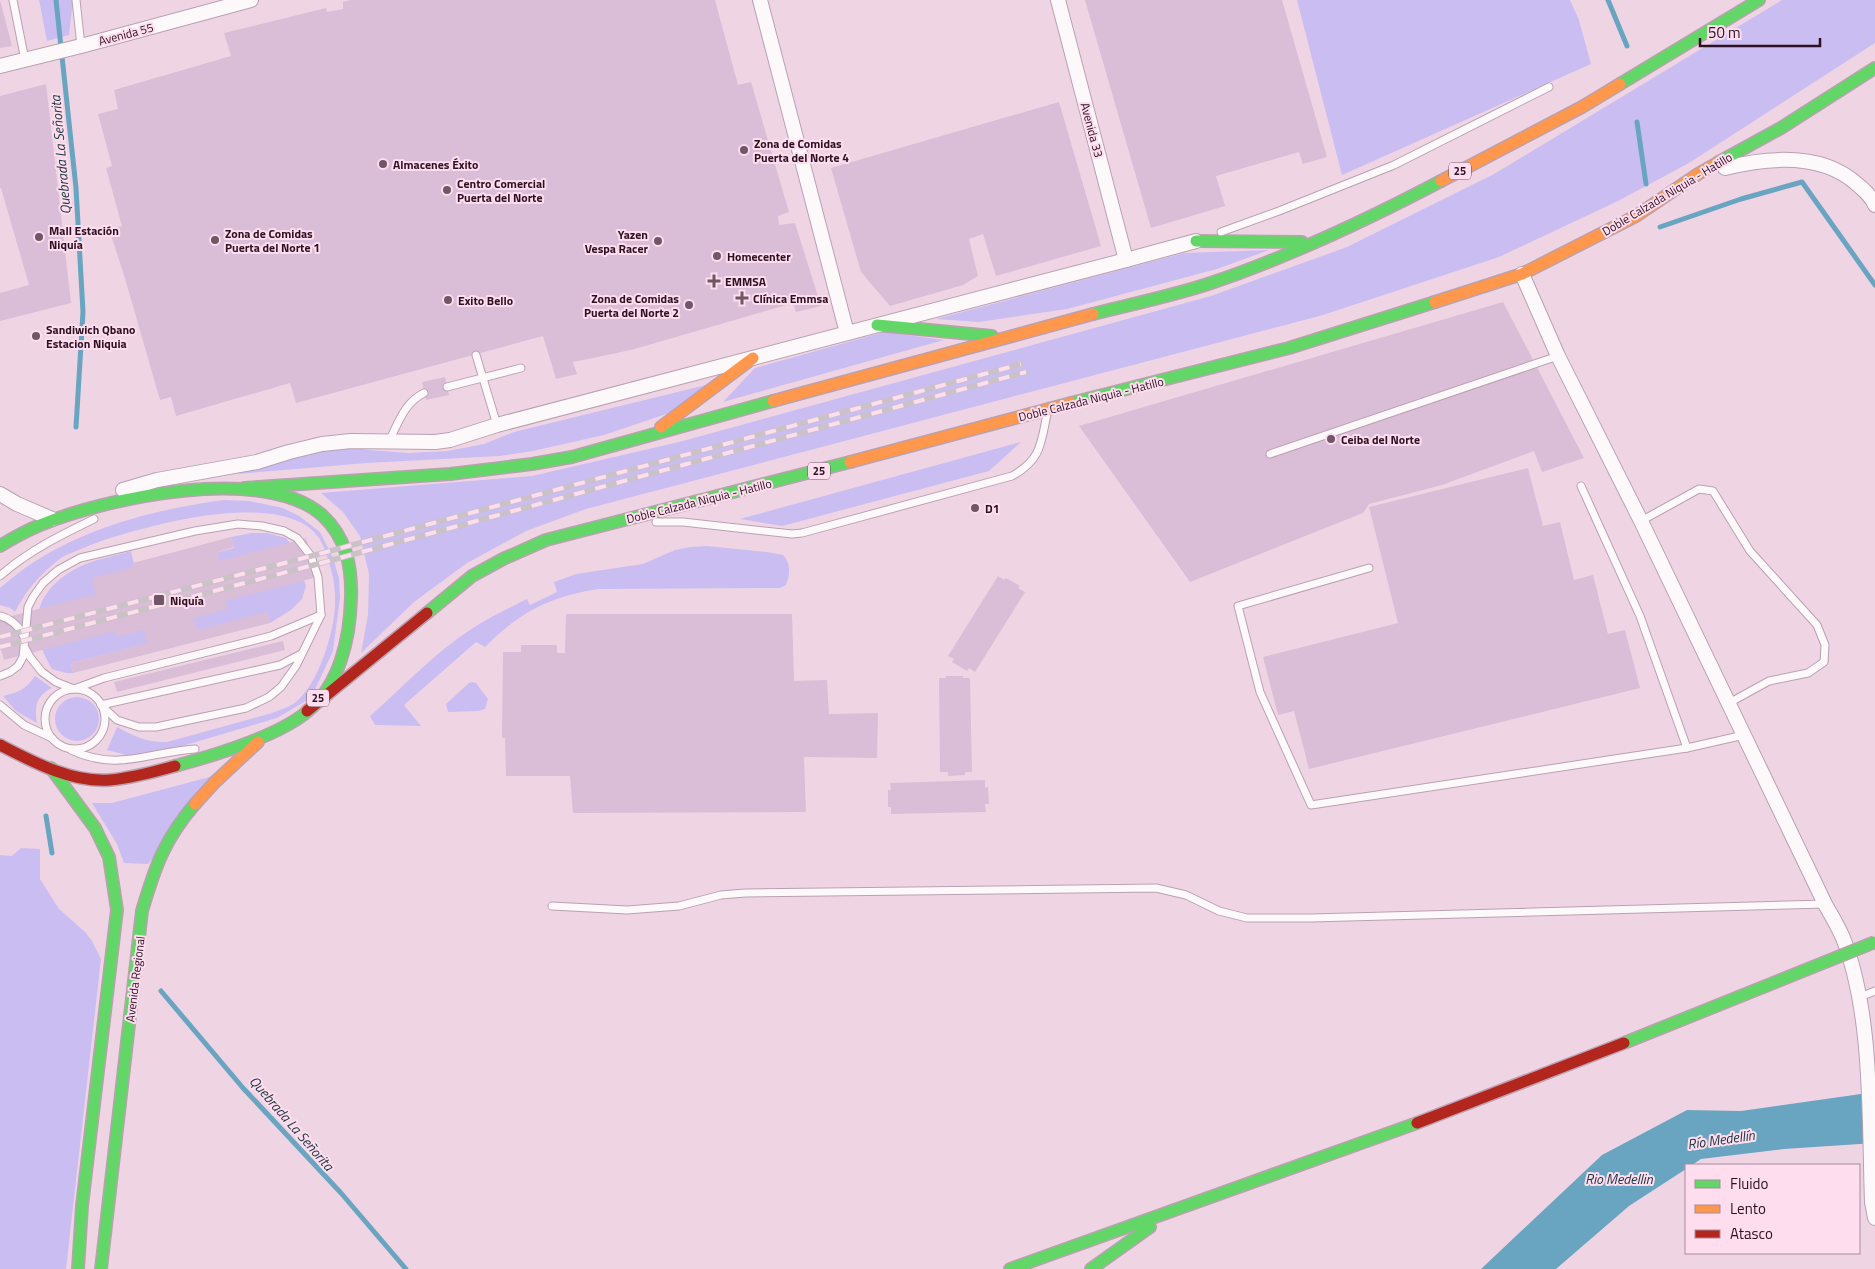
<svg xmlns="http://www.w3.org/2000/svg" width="1875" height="1269" font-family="'Titillium Web',sans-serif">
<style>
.green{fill:#cabdf2}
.water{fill:#69a5c0}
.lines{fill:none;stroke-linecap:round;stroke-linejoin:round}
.stream{stroke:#69a5c0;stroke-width:5}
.building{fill:#dabdd7}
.lane-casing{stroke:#baa1b0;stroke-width:9}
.street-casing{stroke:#baa1b0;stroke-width:16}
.fast-casing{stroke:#baa1b0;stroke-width:14}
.slow-casing{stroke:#baa1b0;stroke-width:14}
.jam-casing{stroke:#baa1b0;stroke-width:14}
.lane{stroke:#fdf9fb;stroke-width:7}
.street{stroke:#fdf9fb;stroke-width:14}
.fast{stroke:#63d668;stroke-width:11}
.slow{stroke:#ff974d;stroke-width:11}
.jam{stroke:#b3261e;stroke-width:11}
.rail-casing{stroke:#cac2c7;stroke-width:5.5}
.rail{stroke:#fdddee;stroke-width:4;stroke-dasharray:11;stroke-linecap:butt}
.fast-bridge-casing{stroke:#baa1b0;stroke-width:14;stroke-linecap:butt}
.jam-bridge-casing{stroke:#baa1b0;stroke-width:14;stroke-linecap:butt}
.fast-bridge{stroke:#63d668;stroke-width:11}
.jam-bridge{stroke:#b3261e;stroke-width:11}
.poi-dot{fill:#715667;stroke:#fdddee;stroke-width:2}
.labels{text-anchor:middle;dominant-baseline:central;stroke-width:4;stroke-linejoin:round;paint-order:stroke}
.shield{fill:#fdddee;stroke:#6b4e60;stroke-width:1}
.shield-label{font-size:11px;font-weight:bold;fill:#2d1123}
.street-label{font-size:12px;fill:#2d1123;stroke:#fdddee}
.poi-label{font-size:12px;font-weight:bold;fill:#2d1123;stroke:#fdddee;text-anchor:start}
.water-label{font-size:14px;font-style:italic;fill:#18343f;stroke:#fdddee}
</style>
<rect width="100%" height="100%" fill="#efd5e4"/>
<!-- green -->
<g class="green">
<polygon points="39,0 73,0 69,35 47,41"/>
<polygon points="1297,0 1570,0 1579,20 1591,64 1342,175"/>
<polygon points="1782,0 1875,0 1875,43 1689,163 1618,201 1499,257 1323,315 586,509 526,531 467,563 414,602 361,653 368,615 369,574 360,536 343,512 321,493 532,476 679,442 1211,296 1347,247 1494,174"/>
<polygon points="1269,250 1217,269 1067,309 979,322 936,319 1184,253"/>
<polygon points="884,332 944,340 723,402 755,368"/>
<polygon points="710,384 675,411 604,435 533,451 500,456 367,463 237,474 281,460 342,446 369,450 409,453 447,451 484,444 514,432"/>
<polygon points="1021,442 989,471 782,526 740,519"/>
<path d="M224,500L249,501L283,508L299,516L320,532L333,558L339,578L340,598L333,651L311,698L277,718L172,749L134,757L107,750L117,727C134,736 148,743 167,742L272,713C282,709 294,706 301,697C314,683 323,661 328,643C336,616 338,593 330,566C327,556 324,546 319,538C290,496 190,516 150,527C126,533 104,539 81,549C75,552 67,554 61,558C41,573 26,590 15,612L10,608L0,605V588C12,578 24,568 37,560C94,525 158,509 224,500Z"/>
<path d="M251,533H267L286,538L293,547L306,586L302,599L291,610L270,623L267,613L71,663L73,673H66L52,669C26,626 34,590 79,567C95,559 115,556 131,551L136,573L234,548L231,537Z"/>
<path d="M707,546L767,552L783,555C791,563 790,575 786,585L780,588L598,589C549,597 520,612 485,647L476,642L404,705L421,726L375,725L370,716C403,687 435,652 473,628C490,617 509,608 527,599L530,605L557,592L554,582L576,574L643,564L675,550L690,547Z"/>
<path d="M35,676L52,688C35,696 35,708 37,723L16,711L3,696C19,692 25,690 35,676Z"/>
<polygon points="472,682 476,683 488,699 485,709 479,711 448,712 446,704 469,683"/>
<circle cx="77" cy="719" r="22"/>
<polygon points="217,775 148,864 124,863 117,844 92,803 112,803"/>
<polygon points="21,848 40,849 40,879 59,909 85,932 92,941 101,959 66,1269 0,1269 0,855 12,856"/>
</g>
<!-- water -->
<polygon class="water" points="1875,1092 1875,1143 1784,1149 1701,1159 1692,1165 1686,1165 1686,1169 1629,1206 1556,1269 1481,1269 1602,1155 1687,1110 1741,1111"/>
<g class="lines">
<!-- stream -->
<g class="stream">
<polyline points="56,0 76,188 83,312 76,427"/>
<polyline points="1608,0 1627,46"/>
<polyline points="1637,122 1646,184"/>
<polyline points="1660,227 1741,199 1802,182 1875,285"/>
<polyline points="46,816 52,853"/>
<polyline points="161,991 243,1088 341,1193 406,1269"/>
</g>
</g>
<!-- building -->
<g class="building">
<polygon points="0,0 12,46 0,48"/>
<polygon points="351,0 715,0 738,85 751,82 789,212 778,216 779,225 795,223 821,306 796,312 793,303 631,350 573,362 577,374 556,379 543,336 296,403 290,383 176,416 171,397 160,400 124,275 109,229 122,226 106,168 112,166 98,114 118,109 114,90 231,56 224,33 326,8 327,12 343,9 343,2"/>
<polygon points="1085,0 1282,0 1327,157 1303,164 1299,152 1216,176 1225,206 1151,228"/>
<polygon points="46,84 71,303 0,321 0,293 29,285 1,188 0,188 0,96"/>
<polygon points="1059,102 1101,246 996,276 983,234 969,239 978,276 963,285 890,306 861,272 831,168"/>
<polygon points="1503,302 1584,458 1542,472 1534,451 1442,485 1369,504 1363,513 1190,582 1079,426"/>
<polygon points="445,377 449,395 426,400 422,382"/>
<polygon points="1528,468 1543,526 1560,522 1574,580 1593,575 1608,634 1625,630 1640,688 1309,769 1294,711 1278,715 1263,657 1398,623 1369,507"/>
<polygon points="231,537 234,547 218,552 220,561 306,538 317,577 225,601 228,609 194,618 197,630 267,612 270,623 73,673 71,663 148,643 144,630 117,637 115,631 4,660 0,645 0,619 96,594 92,578 134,567 133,563"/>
<polygon points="998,576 1004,580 1006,578 1020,586 1018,588 1025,592 975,672 969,668 967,671 952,662 954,659 948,656"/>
<polygon points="566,614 792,614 794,681 827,680 829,714 878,713 877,758 804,757 806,812 573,813 570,776 506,776 505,738 502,738 503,652 521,652 521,645 557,645 557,653 565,653"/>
<polygon points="283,641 285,650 117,692 114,682"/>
<polygon points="946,676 963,676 963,678 970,678 972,772 965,772 965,775 948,776 948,772 940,772 939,678 946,678"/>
<polygon points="985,780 985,788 988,787 989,804 985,804 986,812 891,814 891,807 888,807 888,790 891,790 890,783"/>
</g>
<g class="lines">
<!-- lane casing -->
<g class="lane-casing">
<g id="lane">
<polyline points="13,0 25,60"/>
<polyline points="76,0 81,46"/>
<polyline points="1221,232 1279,211 1394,165 1549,87"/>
<polyline points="476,355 497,425"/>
<polyline points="447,387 521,368"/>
<path d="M389,441C399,422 404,403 424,393"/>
<polyline points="1270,454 1558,356"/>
<polyline points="1581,486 1640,616 1687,748"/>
<polyline points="1641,521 1699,489 1713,491 1750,551 1817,625 1825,645 1824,662 1808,673 1769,681 1729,703"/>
<path d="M656,522H683L792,534L802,533L1012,476C1041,460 1041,444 1047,414"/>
<polyline points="1369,568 1238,606 1260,692 1311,805 1687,748 1744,735"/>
<path d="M0,576C28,551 61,535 94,519"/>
<path d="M0,616C12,619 19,626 24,637"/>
<polyline points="25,648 30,657 42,672 56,682 74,689 104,678 271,636 321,615"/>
<polyline points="0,676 10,672 18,666 23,657 28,607 33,597 43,583 58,570 80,558 195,531 238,524 262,526 284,531 297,538 311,556 318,577 321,615 296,666 281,687 269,697 246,708 156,727 139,727 117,720 101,705"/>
<circle cx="75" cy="719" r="30"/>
<polyline points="0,705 24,725 52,738"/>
<polyline points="101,705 280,665 301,654"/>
<path d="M71,750C118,772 148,752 195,749"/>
<polyline points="552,906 627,910 679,906 721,895 745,893 1156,888 1186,895 1219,911 1247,918 1311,918 1825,904"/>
<polyline points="1860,997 1875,991"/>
</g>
</g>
<!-- street casing -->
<g class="street-casing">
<g id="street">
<polyline points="760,0 847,333"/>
<polyline points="1058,0 1126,260"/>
<polyline points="0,66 81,46 251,0"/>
<path d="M1725,168C1769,157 1822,152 1858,185C1865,191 1871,196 1875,205"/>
<path d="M1522,274L1558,356L1641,521L1825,904C1831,915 1838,926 1843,938C1873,1014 1869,1120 1872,1202L1875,1218"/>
<polyline points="123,490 157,480 257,462 289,452 322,444 351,441 435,442 450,440 497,425 1126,260 1196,241"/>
<polyline points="0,494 17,504 52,519"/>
</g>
</g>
<!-- fast casing -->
<g class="fast-casing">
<g id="fast">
<polyline points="1620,84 1759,0"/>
<polyline points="1719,162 1781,128 1875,68"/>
<polyline points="1196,241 1302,242"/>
<path d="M1093,314C1132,304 1172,296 1211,283C1291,256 1367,220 1441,181"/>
<polyline points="877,325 992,336"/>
<polyline points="1071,403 1289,348 1435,302"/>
<polyline points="244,488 450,474 532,464 572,457 773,401"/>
<path d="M0,546C13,538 26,531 40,525C105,498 264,464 322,515C346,537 352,566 351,598C350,638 340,684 308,711C279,736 212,756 175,766"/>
<polyline points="427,613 472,576 503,559 546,540 850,462"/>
<polyline points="51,768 95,828 109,857 117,910 82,1206 78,1269"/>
<path d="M101,1269L142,911C155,867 164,840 195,804"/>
<polyline points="1010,1269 1417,1123"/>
<polyline points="1091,1269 1150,1227"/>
</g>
</g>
<!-- slow casing -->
<g class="slow-casing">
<g id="slow">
<polyline points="1441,181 1582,107 1620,84"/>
<polyline points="1435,302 1522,274 1636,216 1698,174 1719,162"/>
<polyline points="773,401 1093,314"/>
<polyline points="661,427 753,358"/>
<polyline points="850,462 1071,403"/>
<polyline points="195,804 215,782 258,742"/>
</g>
</g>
<!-- jam casing -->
<g class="jam-casing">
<g id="jam">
<polyline points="307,711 427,613"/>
<path d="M0,745C33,762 72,783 110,780C132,778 154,772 175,766"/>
</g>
</g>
<!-- lane -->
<use href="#lane" class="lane"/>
<!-- street -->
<use href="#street" class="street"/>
<!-- fast -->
<use href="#fast" class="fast"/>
<!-- slow -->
<use href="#slow" class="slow"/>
<!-- jam -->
<use href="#jam" class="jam"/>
<!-- rail casing -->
<g class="rail-casing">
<g id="rail">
<polyline points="0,637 319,554 1021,364"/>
<polyline points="0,647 325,562 1026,372"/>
</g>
</g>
<!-- rail -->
<use href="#rail" class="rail"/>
<!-- fast-bridge casing -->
<g class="fast-bridge-casing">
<polyline id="fast-bridge" points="1624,1043 1875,942"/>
</g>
<!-- jam-bridge casing -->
<g class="jam-bridge-casing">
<polyline id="jam-bridge" points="1417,1123 1624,1043"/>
</g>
<!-- fast-bridge -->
<use href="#fast-bridge" class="fast-bridge"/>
<!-- jam-bridge -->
<use href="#jam-bridge" class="jam-bridge"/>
</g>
<!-- markers -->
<g class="poi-dot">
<circle cx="744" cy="150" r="5"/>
<circle cx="383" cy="164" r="5"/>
<circle cx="447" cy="190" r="5"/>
<circle cx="39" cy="237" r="5"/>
<circle cx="215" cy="240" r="5"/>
<circle cx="658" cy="241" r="5"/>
<circle cx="717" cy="256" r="5"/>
<path d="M711.5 273.5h5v5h5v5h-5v5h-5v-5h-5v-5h5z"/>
<path d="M739.5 290.5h5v5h5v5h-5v5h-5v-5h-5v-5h5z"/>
<circle cx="448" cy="300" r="5"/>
<circle cx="689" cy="305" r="5"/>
<circle cx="36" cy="336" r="5"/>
<circle cx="1331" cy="439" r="5"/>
<circle cx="975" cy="508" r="5"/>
<rect x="153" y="594" width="12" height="12" rx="2.5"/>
</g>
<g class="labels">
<!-- shield labels -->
<g class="shield">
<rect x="1449" y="162.5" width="22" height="17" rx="4"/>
<rect x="808" y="462.5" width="22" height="17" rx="4"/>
<rect x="307" y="689.5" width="22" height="17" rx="4"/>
</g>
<g class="shield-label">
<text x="1460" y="171">25</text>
<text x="819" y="471">25</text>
<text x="318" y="698">25</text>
</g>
<!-- street labels -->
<g class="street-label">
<text transform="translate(126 34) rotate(-15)">Avenida 55</text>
<text transform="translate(1092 130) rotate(75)">Avenida 33</text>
<text transform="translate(1667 194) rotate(-31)">Doble Calzada Niquia - Hatillo</text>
<text transform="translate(1091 399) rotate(-14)">Doble Calzada Niquia - Hatillo</text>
<text transform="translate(699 501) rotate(-14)">Doble Calzada Niquia - Hatillo</text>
<text transform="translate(135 979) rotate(-83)">Avenida Regional</text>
</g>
<!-- poi labels -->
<g class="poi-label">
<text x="754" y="143">Zona de Comidas<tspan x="754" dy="14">Puerta del Norte 4</tspan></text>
<text x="393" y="164">Almacenes Éxito</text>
<text x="457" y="183">Centro Comercial<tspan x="457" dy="14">Puerta del Norte</tspan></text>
<text x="49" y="230">Mall Estación<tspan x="49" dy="14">Niquía</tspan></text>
<text x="225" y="233">Zona de Comidas<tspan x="225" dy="14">Puerta del Norte 1</tspan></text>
<text x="648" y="234" text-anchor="end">Yazen<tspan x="648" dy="14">Vespa Racer</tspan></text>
<text x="727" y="256">Homecenter</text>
<text x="725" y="281">EMMSA</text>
<text x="679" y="298" text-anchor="end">Zona de Comidas<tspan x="679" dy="14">Puerta del Norte 2</tspan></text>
<text x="753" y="298">Clínica Emmsa</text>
<text x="458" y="300">Exito Bello</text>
<text x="46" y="329">Sandiwich Qbano<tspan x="46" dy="14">Estacion Niquia</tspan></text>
<text x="1341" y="439">Ceiba del Norte</text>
<text x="985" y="508">D1</text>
<text x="170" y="600">Niquía</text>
</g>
<!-- water labels -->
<g class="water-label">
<text transform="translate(60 155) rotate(-95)">Quebrada La Señorita</text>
<text transform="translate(292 1123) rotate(49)">Quebrada La Señorita</text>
<text transform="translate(1721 1139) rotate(-8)">Río Medellín</text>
<text x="1619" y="1178">Rio Medellin</text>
</g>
</g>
<!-- legend -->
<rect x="1685" y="1164" width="175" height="90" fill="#fdddee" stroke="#aa8b9d"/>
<rect x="1695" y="1180" width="25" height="8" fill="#63d668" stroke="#aa8b9d"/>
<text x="1730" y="1189" font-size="15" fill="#2d1123">Fluido</text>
<rect x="1695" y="1205" width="25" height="8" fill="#ff974d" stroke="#aa8b9d"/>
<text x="1730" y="1214" font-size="15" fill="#2d1123">Lento</text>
<rect x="1695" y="1230" width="25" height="8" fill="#b3261e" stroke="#aa8b9d"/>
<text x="1730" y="1239" font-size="15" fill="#2d1123">Atasco</text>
<!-- scale -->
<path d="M1700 38v8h120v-8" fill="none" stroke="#2d1123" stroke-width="2.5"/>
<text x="1708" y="38" font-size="15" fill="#2d1123" stroke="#fdddee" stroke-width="4" paint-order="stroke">50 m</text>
</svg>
